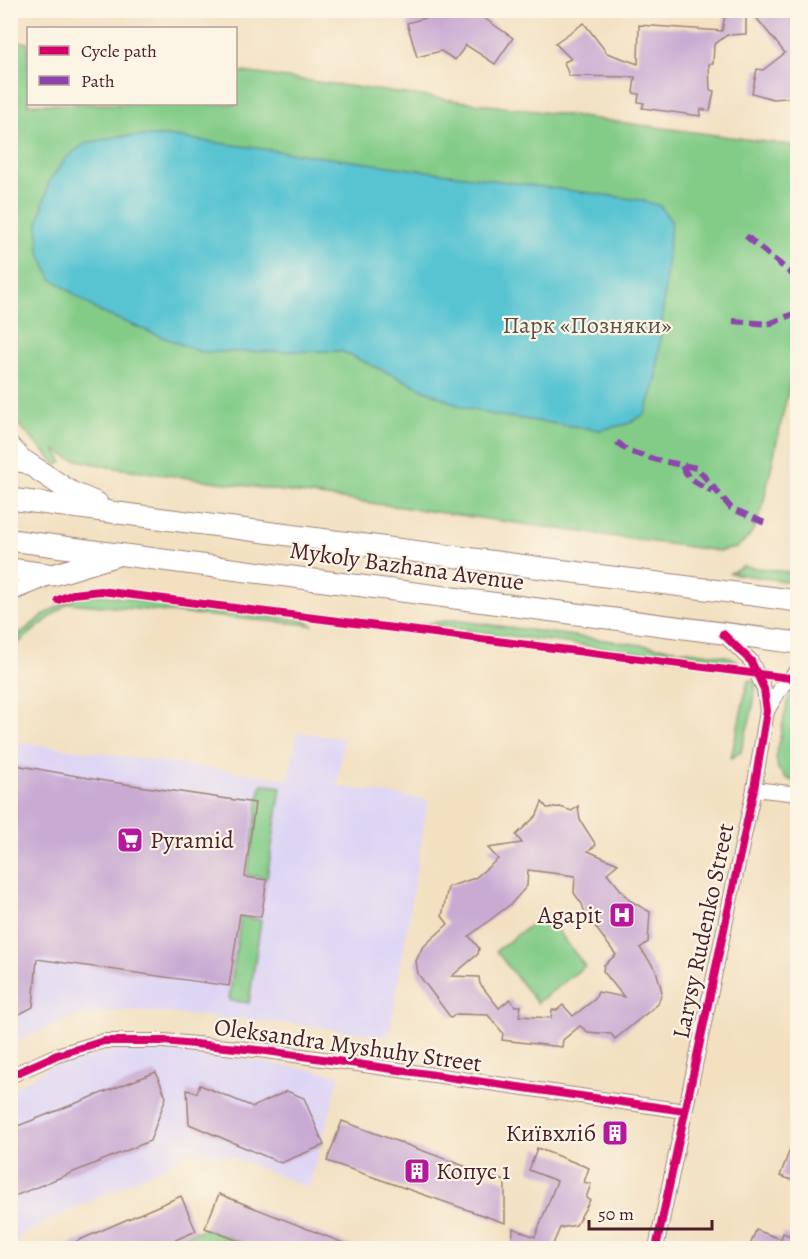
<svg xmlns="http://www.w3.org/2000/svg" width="808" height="1259" font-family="Alegreya,serif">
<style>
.built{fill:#ded5f5}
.green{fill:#83cc88;stroke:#66765a;stroke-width:1.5}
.water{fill:#59c4d2;stroke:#52727e;stroke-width:1.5}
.building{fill:#c9aad3;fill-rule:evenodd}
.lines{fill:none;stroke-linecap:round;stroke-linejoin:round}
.minor-casing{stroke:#9e8076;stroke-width:16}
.tertiary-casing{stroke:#9e8076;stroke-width:19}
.secondary-casing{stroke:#9e8076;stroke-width:20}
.trunk-casing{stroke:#9e8076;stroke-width:23}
.minor{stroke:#fff;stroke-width:14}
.tertiary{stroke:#fff;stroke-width:16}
.secondary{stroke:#fff;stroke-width:18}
.trunk{stroke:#fff;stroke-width:21}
.quiet{stroke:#8e44ad;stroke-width:6;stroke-dasharray:12 6;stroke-linecap:butt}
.cycleway-casing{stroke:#fcf5e5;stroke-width:11}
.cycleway{stroke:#d6006c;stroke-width:8}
.labels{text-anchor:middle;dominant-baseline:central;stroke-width:4.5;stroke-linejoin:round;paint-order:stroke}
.park-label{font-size:24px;fill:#5b5347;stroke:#fcf5e5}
.street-label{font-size:24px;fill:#4a1f2b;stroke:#fcf5e5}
.poi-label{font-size:24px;fill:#4a1f2b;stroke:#fcf5e5;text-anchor:start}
</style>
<rect width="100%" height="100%" fill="#fcf5e5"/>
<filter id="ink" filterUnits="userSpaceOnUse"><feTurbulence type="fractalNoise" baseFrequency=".0167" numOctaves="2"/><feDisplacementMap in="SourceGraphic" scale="12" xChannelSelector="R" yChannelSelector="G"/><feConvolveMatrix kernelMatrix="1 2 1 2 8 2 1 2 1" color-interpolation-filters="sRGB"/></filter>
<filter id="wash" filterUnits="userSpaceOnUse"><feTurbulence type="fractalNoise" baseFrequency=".008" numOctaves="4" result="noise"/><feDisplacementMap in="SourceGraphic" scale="24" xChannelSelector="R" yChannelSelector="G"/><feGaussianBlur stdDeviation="1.35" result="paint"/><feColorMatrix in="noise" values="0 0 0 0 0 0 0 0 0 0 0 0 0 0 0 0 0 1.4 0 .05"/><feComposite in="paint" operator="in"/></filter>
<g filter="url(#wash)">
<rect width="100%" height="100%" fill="#f2e0c1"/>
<!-- built -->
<g class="built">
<polygon points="297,732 344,738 337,786 428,800 389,1037 289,1023 129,1010 74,1017 11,1043 11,741 289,779"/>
<polygon points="168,1047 340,1075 309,1188 230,1156 191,1153 21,1234 11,1248 11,1090 49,1067 73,1060 120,1049"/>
</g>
<!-- green -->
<g class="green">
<polygon points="10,11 16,11 14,41 28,43 28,104 236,104 236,71 797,146 797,351 762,509 755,527 748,538 736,548 719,551 109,467 69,458 54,449 63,462 57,465 11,417"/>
<polygon points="743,566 787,572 797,583 730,573"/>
<path d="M94,594L307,621L312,625L68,603L11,649V641C37,620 59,599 94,594Z"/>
<polygon points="454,620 726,656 738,661 741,666 421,624"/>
<path d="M748,680L755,681C757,703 746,730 741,752L731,758Z"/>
<polygon points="797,687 797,783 786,778 778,769 776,757 789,694"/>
<polygon points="261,784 281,787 267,878 247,875"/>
<polygon points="545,914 585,966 537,1003 496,951"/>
<polygon points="241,917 261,920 249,1003 229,1000"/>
<polygon points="205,1228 257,1248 157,1248"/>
</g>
<!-- water -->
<polygon class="water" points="120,136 167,136 641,200 660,206 671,221 656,382 645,414 627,424 600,430 494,415 462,407 341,351 200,352 100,312 51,278 39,251 38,224 49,181 67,157 86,143"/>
<g id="blocks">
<!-- building -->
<g class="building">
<polygon points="432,10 477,10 481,16 513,38 495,64 466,45 455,60 441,51 417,57 407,23 432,16"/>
<polygon points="726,10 746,10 746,34 727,35 714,45 713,64 709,64 710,90 714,91 710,111 701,109 700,116 642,108 644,103 638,102 639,94 633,93 635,77 569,76 564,62 571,59 555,43 584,23 607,53 638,64 639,25 722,31"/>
<polygon points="750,10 798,10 798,97 773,99 752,93 757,69 763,70 785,53"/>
<polygon points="10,764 105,781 255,803 245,877 267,880 264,899 261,917 240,914 229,986 37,959 33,1007 10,1019"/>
<path d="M542,802L547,808L560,807L572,811L578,806L580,820L596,845L588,851L618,864L607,873L629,900L650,912L648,942L640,948L656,970L662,992L658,1004L615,1039L611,1034L588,1032L580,1026L563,1040L562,1047L502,1040L503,1033L488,1015L456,1014L451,1018L418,974L416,961L422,948L448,924L442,916L448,887L475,878L498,859L488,848L522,843L516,835L537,815ZM528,870L575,876L574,893L582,904L585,913L616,955L604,965L603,971L624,997L598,992L595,999L573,1016L563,1005L557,1010H552L551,1018L519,1016L521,1006H515L510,999L499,1008L480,984L479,977L452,976L478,954L479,948L469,936L511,904L527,886Z"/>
<polygon points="156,1072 166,1097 150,1141 10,1198 10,1129"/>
<polygon points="200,1085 253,1107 287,1091 304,1098 324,1145 281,1163 189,1124 187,1090 197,1093"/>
<polygon points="342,1121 505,1181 505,1223 327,1161"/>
<polygon points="608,1125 623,1127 621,1141 606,1139"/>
<polygon points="796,1133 798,1133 798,1182 780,1176"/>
<polygon points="537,1148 589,1168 584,1182 591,1184 586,1198 590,1200 576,1225 560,1228 553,1244 563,1248 512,1248 513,1228 535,1237 557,1181 529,1170"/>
<polygon points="219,1194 356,1248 257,1248 205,1228"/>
<polygon points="181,1196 196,1231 157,1248 61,1248"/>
<polygon points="756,1230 781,1239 783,1233 798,1239 798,1248 749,1248"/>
</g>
</g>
</g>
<g filter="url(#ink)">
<use href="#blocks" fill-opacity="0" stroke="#9e8076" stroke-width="1.5"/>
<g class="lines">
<!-- minor casing -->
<g class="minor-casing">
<g id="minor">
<polyline points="767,711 782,686 798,670"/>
<polyline points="754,789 798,794"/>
<polyline points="10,1076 57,1055 104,1041 164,1041 267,1051 685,1111"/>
<polyline points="656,1248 754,789 767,711 764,689 751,661 724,635"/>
</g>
</g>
<!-- tertiary casing -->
<g class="tertiary-casing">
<polyline id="tertiary" points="10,593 53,575"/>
</g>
<!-- secondary casing -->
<g class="secondary-casing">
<polyline id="secondary" points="10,445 26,462"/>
</g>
<!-- trunk casing -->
<g class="trunk-casing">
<g id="trunk">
<polyline points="10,460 26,462 71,492 97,503"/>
<polyline points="10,499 798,601"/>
<polyline points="10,540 798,643"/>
<polyline points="10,569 53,575 115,556"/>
</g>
</g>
<!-- minor -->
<use href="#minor" class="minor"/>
<!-- tertiary -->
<use href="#tertiary" class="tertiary"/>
<!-- secondary -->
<use href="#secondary" class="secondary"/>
<!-- trunk -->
<use href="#trunk" class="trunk"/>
<!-- quiet -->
<g class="quiet">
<polyline points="746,236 798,279"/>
<polyline points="733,321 769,324 798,312"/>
<polyline points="617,442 628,451 657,460 697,468 731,508 767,524"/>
<polyline points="682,466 689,478 712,492"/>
<polyline points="796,881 798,879"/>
</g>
<!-- cycleway casing -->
<g class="cycleway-casing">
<g id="cycleway">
<polyline points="58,600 73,594 101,591 798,679"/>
<polyline points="10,1076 57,1055 104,1041 164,1041 267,1051 685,1111"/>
<polyline points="656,1248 754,789 767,711 764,689 751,661 723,634"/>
</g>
</g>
<!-- cycleway -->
<use href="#cycleway" class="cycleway"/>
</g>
</g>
<!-- icons -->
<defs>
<g id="supermarket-square" transform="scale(1.35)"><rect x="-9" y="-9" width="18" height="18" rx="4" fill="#b5179e" stroke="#fcf5e5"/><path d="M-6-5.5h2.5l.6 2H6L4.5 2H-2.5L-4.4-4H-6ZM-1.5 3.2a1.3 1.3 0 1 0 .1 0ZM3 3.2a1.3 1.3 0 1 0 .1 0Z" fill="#fff"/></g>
<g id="hospital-square" transform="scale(1.35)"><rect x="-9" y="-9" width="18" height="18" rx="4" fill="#b5179e" stroke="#fcf5e5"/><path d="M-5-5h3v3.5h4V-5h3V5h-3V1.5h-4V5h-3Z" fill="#fff"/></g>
<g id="building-square" transform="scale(1.35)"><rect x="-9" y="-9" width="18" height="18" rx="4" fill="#b5179e" stroke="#fcf5e5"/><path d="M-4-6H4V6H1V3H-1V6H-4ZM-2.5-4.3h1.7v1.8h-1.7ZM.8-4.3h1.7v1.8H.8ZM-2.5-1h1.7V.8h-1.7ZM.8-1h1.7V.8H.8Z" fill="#fff"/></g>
</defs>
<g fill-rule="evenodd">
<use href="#supermarket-square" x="130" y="840"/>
<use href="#hospital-square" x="622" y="915"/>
<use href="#building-square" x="615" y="1133"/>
<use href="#building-square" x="417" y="1171"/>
</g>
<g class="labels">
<!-- park labels -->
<g class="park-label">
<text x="587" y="325">Парк «Позняки»</text>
</g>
<!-- street labels -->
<g class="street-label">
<text transform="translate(407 566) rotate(8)">Mykoly Bazhana Avenue</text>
<text transform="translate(703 931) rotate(-78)">Larysy Rudenko Street</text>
<text transform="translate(348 1045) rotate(8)">Oleksandra Myshuhy Street</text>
</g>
<!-- poi labels -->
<g class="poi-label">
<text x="150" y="840">Pyramid</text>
<text x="602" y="915" text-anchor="end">Agapit</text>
<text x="596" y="1133" text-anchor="end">Київхліб</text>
<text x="436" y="1171">Копус 1</text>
</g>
</g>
<!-- margin -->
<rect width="808" height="1259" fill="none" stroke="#fcf5e5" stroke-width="36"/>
<!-- legend -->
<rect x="27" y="27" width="210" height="78" fill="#fcf5e5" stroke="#b59f9b" stroke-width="1.5"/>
<rect x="39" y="46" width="30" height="9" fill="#d6006c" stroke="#b59f9b" stroke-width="1.5"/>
<text x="81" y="57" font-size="18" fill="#4a1f2b">Cycle path</text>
<rect x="39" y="76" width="30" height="9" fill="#8e44ad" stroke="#b59f9b" stroke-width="1.5"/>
<text x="81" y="87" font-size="18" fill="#4a1f2b">Path</text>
<!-- scale -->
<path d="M589 1220v9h123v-9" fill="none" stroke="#4a1f2b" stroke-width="3"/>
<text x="598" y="1220" font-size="18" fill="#4a1f2b" stroke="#fcf5e5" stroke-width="4.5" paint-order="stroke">50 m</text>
</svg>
